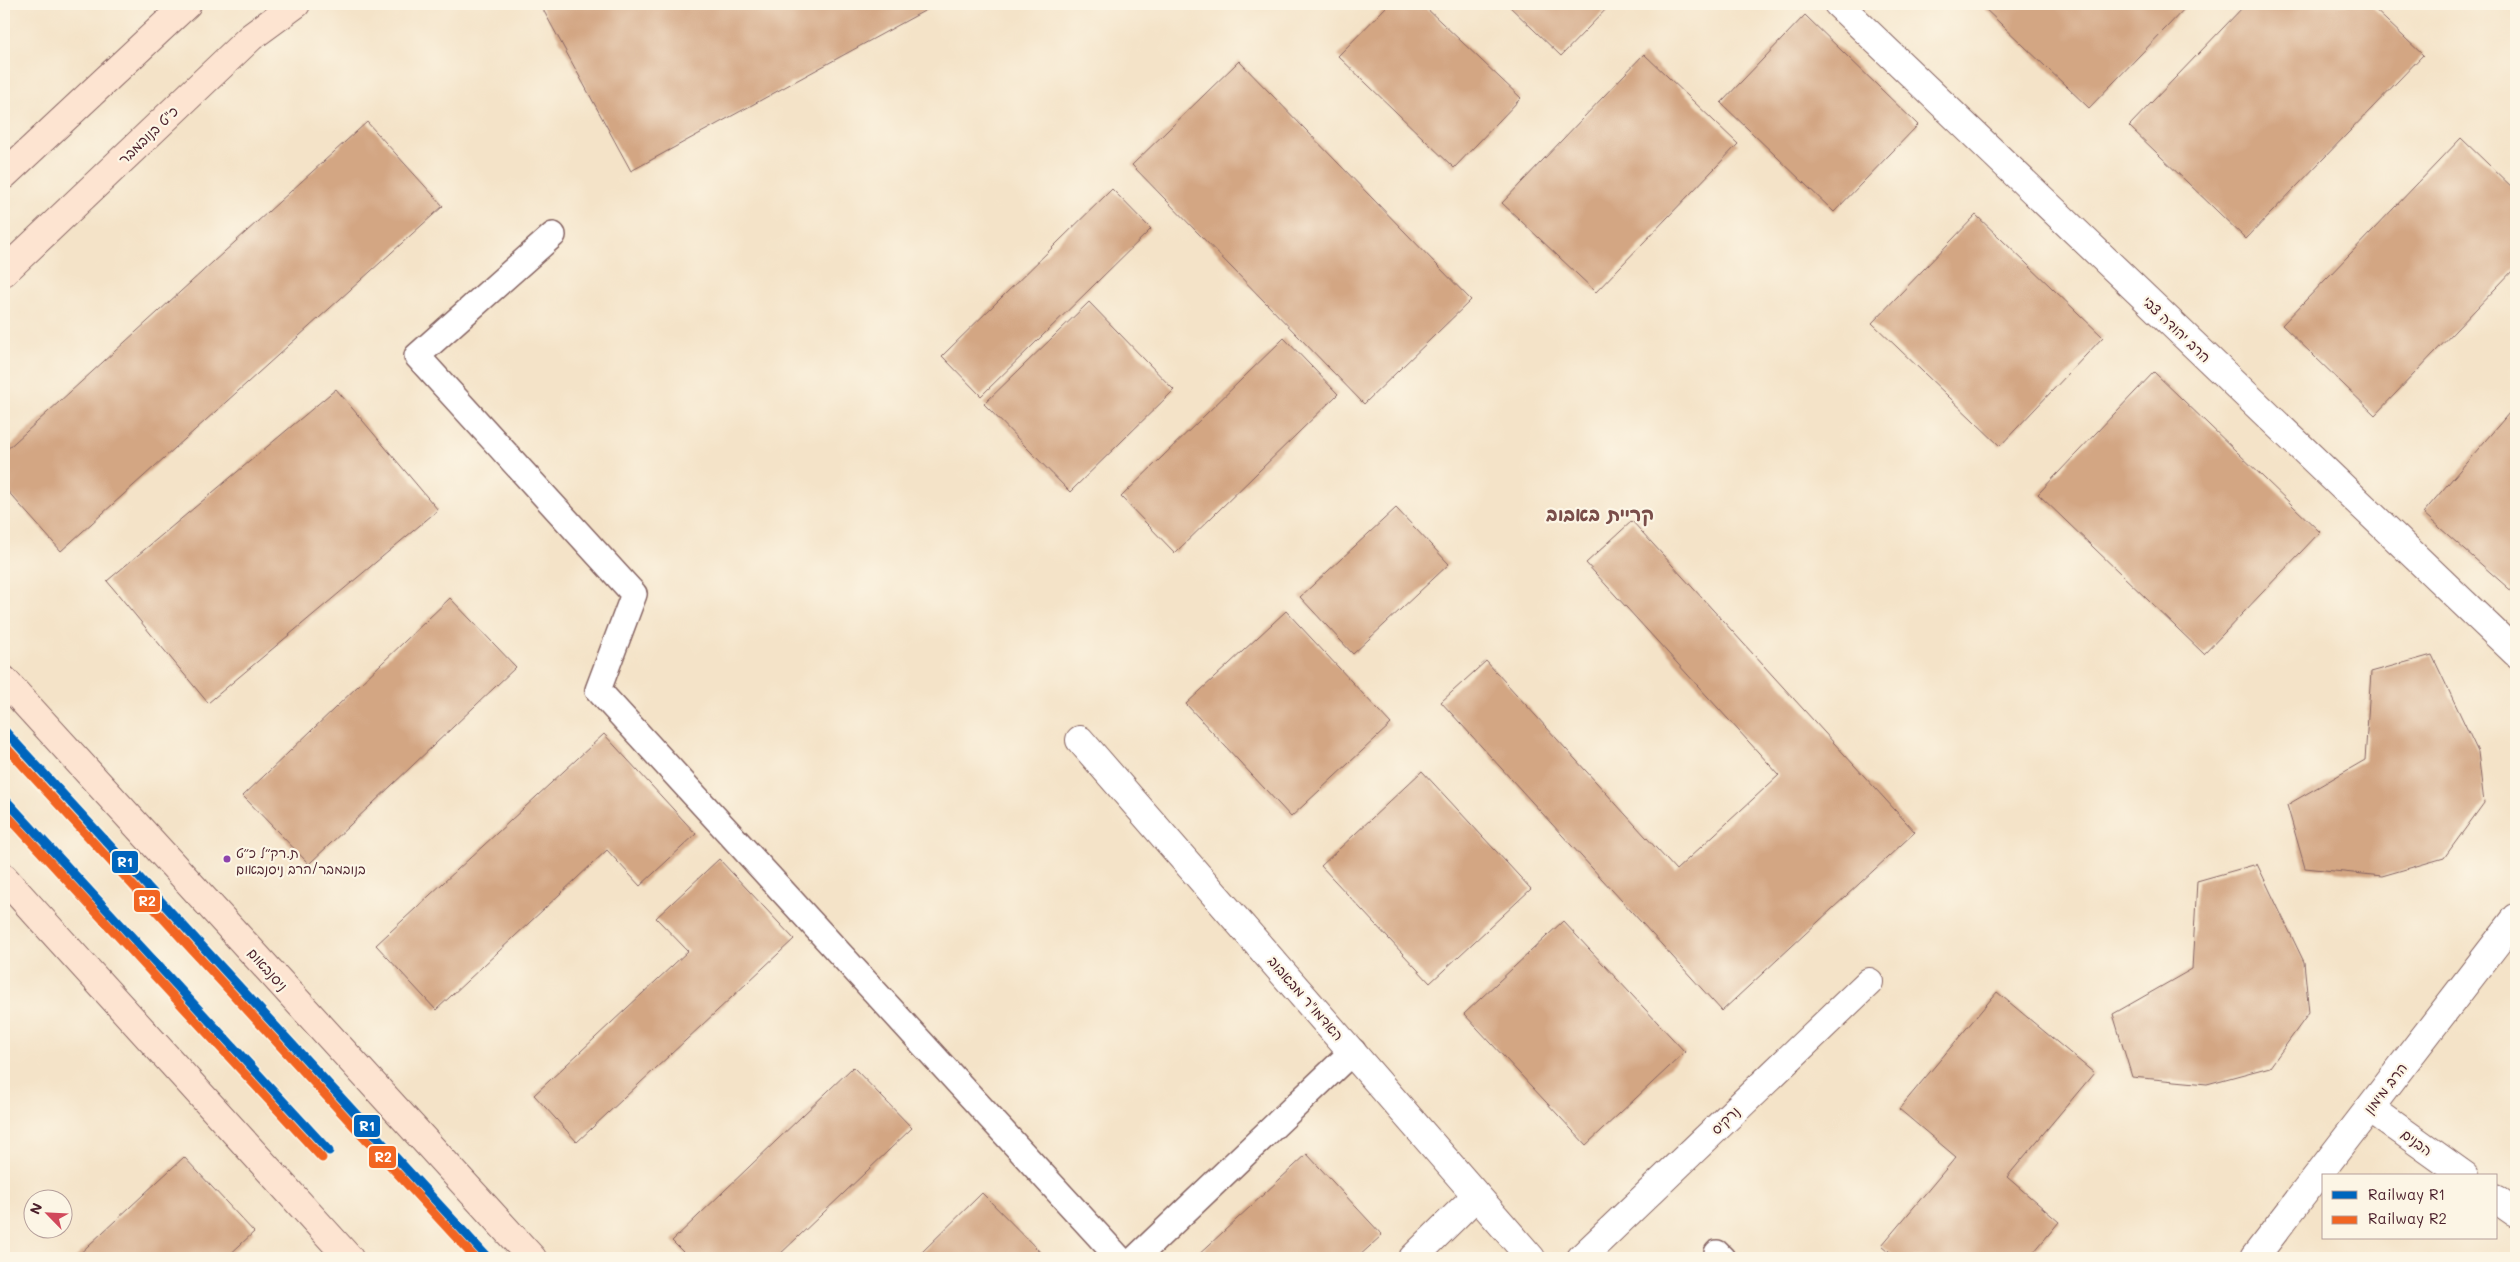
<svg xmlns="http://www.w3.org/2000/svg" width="2520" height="1262" font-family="Mali,'Playpen Sans Hebrew',sans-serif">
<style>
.building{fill:#d3a683}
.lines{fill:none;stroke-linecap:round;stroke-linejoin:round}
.lane-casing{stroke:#866462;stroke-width:28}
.street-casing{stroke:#866462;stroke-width:30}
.secondary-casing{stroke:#866462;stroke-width:30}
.lane{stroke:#fff;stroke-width:25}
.street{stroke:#fff;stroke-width:28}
.secondary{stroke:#fde4d1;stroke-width:28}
.rail-1-casing{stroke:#fcf5e5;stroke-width:12}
.rail-2-casing{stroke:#fcf5e5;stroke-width:12}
.rail-1{stroke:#0065bd;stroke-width:9}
.rail-2{stroke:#f26522;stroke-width:9}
.bus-dot{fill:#8e44ad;stroke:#fcf5e5;stroke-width:2}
.labels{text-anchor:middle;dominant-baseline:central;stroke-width:4.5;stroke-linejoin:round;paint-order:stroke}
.bus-label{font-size:13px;fill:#4a1f2b;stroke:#fcf5e5;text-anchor:start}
.street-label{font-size:14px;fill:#4a1f2b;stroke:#fcf5e5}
.district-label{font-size:19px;font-weight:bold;fill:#7a4e4a;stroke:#fcf5e5}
.line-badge{stroke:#fcf5e5;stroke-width:2}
.badge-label{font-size:14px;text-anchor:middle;font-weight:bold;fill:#fff}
</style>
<rect width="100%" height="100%" fill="#fcf5e5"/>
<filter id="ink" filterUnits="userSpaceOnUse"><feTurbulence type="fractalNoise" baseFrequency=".02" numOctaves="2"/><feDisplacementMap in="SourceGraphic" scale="10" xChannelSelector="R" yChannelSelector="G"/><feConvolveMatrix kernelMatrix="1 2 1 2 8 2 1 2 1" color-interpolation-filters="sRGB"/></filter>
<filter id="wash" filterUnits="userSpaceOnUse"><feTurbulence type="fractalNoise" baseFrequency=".0096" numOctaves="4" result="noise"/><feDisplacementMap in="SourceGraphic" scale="20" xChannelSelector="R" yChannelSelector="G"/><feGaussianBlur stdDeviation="1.12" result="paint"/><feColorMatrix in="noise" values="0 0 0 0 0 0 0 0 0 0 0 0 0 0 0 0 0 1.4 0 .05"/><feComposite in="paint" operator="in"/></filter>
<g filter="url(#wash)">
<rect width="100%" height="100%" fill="#f4e3c8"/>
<g id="blocks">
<!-- building -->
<g class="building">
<polygon points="540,4 937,4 631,171"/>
<polygon points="1389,4 1422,4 1521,98 1454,168 1338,56"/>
<polygon points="1507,4 1611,4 1561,56"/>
<polygon points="1980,4 2189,4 2089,108"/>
<polygon points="2246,4 2369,4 2423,55 2246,239 2129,126"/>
<polygon points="1805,15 1918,125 1834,212 1721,103"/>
<polygon points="1644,54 1738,144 1596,292 1502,203"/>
<polygon points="1239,61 1471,300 1364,404 1132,165"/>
<polygon points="367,122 443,206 61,551 4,487 4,452"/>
<polygon points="2461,138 2516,191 2516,267 2375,415 2282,325"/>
<polygon points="1112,189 1151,229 981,396 942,356"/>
<polygon points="1976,215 2103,337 2000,446 1872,323"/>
<polygon points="1089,302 1174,390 1070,492 984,404"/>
<polygon points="1284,338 1338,394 1175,553 1121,497"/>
<polygon points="2154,372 2320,532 2204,654 2038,494"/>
<polygon points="336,389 438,510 208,703 107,581"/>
<polygon points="2516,405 2516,595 2423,513"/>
<polygon points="1396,508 1449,564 1353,654 1300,597"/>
<polygon points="1632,521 1915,832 1722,1011 1441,702 1486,661 1676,870 1779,775 1586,563"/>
<polygon points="450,598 516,667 309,864 243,796"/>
<polygon points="1286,611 1391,724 1291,817 1186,704"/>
<polygon points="2432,655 2478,752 2484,803 2444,858 2382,876 2305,868 2287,805 2365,760 2371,672"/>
<polygon points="604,734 696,834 640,886 607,850 436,1010 376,945"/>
<polygon points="1422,771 1531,889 1430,983 1321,866"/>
<polygon points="719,859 794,939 577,1142 534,1095 688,951 656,918"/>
<polygon points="2257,864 2304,962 2309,1013 2270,1067 2207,1084 2132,1077 2113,1014 2192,969 2197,881"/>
<polygon points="1563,921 1685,1052 1586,1145 1464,1014"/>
<polygon points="1997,992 2094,1073 2007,1177 2059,1222 2029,1258 1897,1258 1882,1245 1956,1157 1899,1109"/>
<polygon points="853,1067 912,1128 776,1258 689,1258 672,1241"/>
<polygon points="1307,1154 1382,1235 1357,1258 1195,1258"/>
<polygon points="184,1157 254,1232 226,1258 75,1258"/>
<polygon points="982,1193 1046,1258 916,1258"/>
</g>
</g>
</g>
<g filter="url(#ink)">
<use href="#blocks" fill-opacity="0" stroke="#866462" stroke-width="1"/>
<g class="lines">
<!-- lane casing -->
<g class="lane-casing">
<g id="lane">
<polyline points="553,235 417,356 634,594 598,690 1119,1258"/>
<polyline points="1717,1253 1722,1258"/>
<polyline points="1136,1258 1353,1051"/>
</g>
</g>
<!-- street casing -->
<g class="street-casing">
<g id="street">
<polyline points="1838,4 2516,653"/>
<polyline points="1080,740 1531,1258"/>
<polyline points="2370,1108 2465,1176"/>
<polyline points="2496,1199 2516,1213"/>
<polyline points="1413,1258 1476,1196"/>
<polyline points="1581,1258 1869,982"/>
<polyline points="2254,1258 2516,918"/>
</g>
</g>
<!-- secondary casing -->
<g class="secondary-casing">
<g id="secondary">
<polyline points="4,175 187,4"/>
<polyline points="4,272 251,37 296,4"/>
<polyline points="4,680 532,1258"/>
<polyline points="4,878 349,1258"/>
</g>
</g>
<!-- lane -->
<use href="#lane" class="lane"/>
<!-- street -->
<use href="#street" class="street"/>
<!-- secondary -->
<use href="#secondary" class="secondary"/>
<!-- rail-1 casing -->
<g class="rail-1-casing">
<g id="rail-1">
<polyline points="4,730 488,1258"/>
<polyline points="4,798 329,1151"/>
</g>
</g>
<!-- rail-2 casing -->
<g class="rail-2-casing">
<g id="rail-2">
<polyline points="4,745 475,1258"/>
<polyline points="4,812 322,1158"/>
</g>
</g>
<!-- rail-1 -->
<use href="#rail-1" class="rail-1"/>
<!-- rail-2 -->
<use href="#rail-2" class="rail-2"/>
</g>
</g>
<!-- markers -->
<circle class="bus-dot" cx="227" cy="859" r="4.5"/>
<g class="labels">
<!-- bus labels -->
<g class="bus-label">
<text x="236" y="852">ת.רק״ל כ״ט<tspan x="236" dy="16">בנובמבר/הרב ניסנבאום</tspan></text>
</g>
<!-- street labels -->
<g class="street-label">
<text transform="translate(148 135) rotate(-44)">כ"ט בנובמבר</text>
<text transform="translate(2177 329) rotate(44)">הרב יהודה צבי</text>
<text transform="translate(268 969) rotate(48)">ניסנבאום</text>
<text transform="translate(1306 998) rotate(49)">האדמו"ר מבאבוב</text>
<text transform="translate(2385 1088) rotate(-52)">הרב מימון</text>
<text transform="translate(1725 1120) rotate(-44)">נרקיס</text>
<text transform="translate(2417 1142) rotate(36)">הבנים</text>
</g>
<!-- district labels -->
<g class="district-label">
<text x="1600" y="513">קריית באבוב</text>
</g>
</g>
<g class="line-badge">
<rect x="111" y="850" width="28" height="24" rx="5" fill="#0065bd"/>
<rect x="133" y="889" width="28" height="24" rx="5" fill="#f26522"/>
<rect x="353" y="1114" width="28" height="24" rx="5" fill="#0065bd"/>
<rect x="368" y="1145" width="29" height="24" rx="5" fill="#f26522"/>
</g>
<g class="badge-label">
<text x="125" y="867">R1</text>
<text x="147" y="906">R2</text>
<text x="367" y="1131">R1</text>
<text x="383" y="1162">R2</text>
</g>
<!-- margin -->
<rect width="2520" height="1262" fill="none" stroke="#fcf5e5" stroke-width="20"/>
<!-- legend -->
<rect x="2322" y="1174" width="175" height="65" fill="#fcf5e5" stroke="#b59f9b"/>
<rect x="2332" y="1191" width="25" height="8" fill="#0065bd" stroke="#b59f9b"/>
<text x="2368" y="1200" font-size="15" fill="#4a1f2b">Railway R1</text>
<rect x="2332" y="1216" width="25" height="8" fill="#f26522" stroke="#b59f9b"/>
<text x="2368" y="1224" font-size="15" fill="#4a1f2b">Railway R2</text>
<!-- north arrow -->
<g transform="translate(48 1214) rotate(294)"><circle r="24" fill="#fcf5e5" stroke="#b59f9b"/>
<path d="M0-4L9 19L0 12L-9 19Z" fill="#d1495b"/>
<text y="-8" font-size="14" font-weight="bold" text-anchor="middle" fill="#4a1f2b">N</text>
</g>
</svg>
